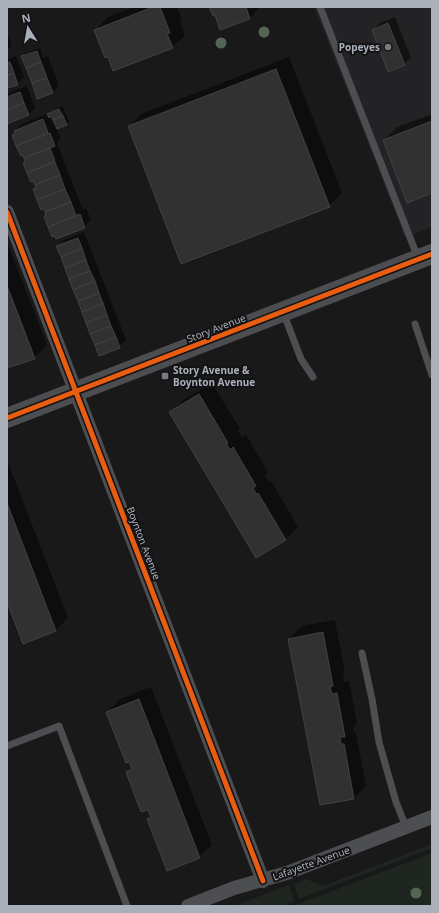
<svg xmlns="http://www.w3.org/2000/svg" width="439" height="913" font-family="'Noto Sans',sans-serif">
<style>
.built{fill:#232325}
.green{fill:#1f2620}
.shadow{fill:#0007}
.building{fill:#313131;stroke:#414245}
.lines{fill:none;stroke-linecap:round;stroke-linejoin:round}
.lane{stroke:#4d4e52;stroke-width:7}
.street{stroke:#4d4e52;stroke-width:14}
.secondary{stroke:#4c4d50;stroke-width:20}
.cycleway-casing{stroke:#131315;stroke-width:8}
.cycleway{stroke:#e95d12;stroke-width:5}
.tree{fill:#536553}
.poi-dot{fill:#777b81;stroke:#131315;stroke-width:1.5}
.labels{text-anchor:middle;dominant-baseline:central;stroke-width:4;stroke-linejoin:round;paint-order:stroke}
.poi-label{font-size:10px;font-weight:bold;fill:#aab0b9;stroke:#131315;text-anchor:end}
.street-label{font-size:10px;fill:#aab0b9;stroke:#131315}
</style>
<rect width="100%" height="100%" fill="#191919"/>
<!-- built -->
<polygon class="built" points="314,7 432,7 432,227 405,237"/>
<!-- green -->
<g class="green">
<polygon points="432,844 432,848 299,899 294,884 306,879 323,886"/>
<polygon points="432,853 432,906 293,906"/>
<polygon points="289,885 294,901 282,906 234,906"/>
</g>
<!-- shadow -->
<g class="shadow">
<polygon points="135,7 177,7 182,20 180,22 185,35 172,48 95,30 108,17"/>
<polygon points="210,7 259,7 259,8 250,18 215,14"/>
<polygon points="395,17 411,58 404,64 373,30 380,23"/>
<polygon points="8,36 12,46 7,51 7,37"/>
<polygon points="40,48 43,58 48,56 59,86 52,92 22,57 25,53"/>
<polygon points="16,56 24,77 17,84 7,87 7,60"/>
<polygon points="289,57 342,193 329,206 129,126 141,114"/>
<polygon points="27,86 35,108 29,114 7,123 7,94"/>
<polygon points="62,106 69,121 66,124 56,128 61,138 57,143 83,210 86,208 91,220 84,227 47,215 34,180 32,181 24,163 26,161 24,154 21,155 13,135 16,133 15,131 22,124 50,113"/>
<polygon points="432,114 432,192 384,140 397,127"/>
<polygon points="84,232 126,340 119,347 58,246 64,240"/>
<polygon points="7,242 47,345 34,358 7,367 7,289 31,351 33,351 7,283"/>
<polygon points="212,383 240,429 238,431 242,438 246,435 268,472 265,476 269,482 271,481 298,527 286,539 257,557 170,413 183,400"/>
<polygon points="7,460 68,618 56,630 7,599"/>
<polygon points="335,620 345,673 343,675 344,682 349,681 357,723 353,727 354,732 356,732 366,786 354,798 321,804 289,639 302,626"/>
<polygon points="151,687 212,845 199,857 148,819 151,816 127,772 132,767 107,712 120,699"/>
</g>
<!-- building -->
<g class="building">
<polygon points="153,7 160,7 170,33 167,34 173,48 113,71 108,57 105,58 94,30"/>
<polygon points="209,7 246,7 250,19 220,30 215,15 213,16"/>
<polygon points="388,23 405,65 388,72 372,30"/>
<polygon points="37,51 41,62 26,68 21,56"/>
<polygon points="10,62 14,73 7,76 7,63"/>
<polygon points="41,62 47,78 32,83 26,68"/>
<polygon points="276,69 330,207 181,264 128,126"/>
<polygon points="14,73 18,85 7,88 7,76"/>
<polygon points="47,78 53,93 37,99 32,83"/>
<polygon points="20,92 24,103 7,110 7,97"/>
<polygon points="24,103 29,115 7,124 7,110"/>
<polygon points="59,109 63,116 53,120 51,116 49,118 47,114"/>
<polygon points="63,116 67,125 57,129 53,120"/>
<polygon points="43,119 48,133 16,146 12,135 15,134 14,131"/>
<polygon points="432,121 432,193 407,203 383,140"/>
<polygon points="50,133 55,146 24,158 23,155 21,156 16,146"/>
<polygon points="50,148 55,161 27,173 23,163 25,162 24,158"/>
<polygon points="55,162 60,175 35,185 33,181 31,182 27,173"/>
<polygon points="60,175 65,189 37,200 33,189 36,188 35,185"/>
<polygon points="65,189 71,202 45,212 44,209 41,210 37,200"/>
<polygon points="71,202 76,216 48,227 44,216 46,215 45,212"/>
<polygon points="80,214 85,228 56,239 55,236 52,237 48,227"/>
<polygon points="78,238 82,248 61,257 56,246"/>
<polygon points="82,248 86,260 65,268 61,257"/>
<polygon points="86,260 90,271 69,279 65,268"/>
<polygon points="90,271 95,281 73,290 69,279"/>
<polygon points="95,281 99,293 78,301 73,290"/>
<polygon points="7,286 35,359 7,368"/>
<polygon points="99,293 103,303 82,312 78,301"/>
<polygon points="103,303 107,315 86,323 82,312"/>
<polygon points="107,315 111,326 90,334 86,323"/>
<polygon points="111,326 116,337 95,345 90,334"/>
<polygon points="116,337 120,348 99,356 95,345"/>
<polygon points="199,394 228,443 226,443 230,450 233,447 256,486 253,488 256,494 258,493 286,540 256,558 169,412"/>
<polygon points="7,503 56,631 23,644 7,602"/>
<polygon points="323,632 333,686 330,687 332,694 337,693 345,737 340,737 341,744 344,744 354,799 320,805 288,639"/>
<polygon points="139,699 200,858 167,871 147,819 151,817 148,810 141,812 126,772 132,769 129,762 126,763 106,712"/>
</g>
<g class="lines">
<!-- lane -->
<g class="lane">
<polyline points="320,7 418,258"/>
<polyline points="283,312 301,359 313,377"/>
<polyline points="415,324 432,375"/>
<polyline points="362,653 372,699 379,742 396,802 406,827"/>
<polyline points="7,746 59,726 127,906"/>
</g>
<!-- street -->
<g class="street">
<polyline points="7,212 263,881"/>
<polyline points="188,906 234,888 287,873 432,817"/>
</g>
<!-- secondary -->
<polyline class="secondary" points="7,418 432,254"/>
<!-- cycleway casing -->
<g class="cycleway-casing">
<g id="cycleway">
<polyline points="7,212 263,881"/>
<polyline points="7,418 432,254"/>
</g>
</g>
<!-- cycleway -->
<use href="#cycleway" class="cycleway"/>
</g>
<!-- trees -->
<g class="tree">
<circle cx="264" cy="32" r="5.5"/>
<circle cx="221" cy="43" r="5.5"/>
<circle cx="416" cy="893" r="5.5"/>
</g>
<!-- markers -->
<g class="poi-dot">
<circle cx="388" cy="47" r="4"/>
<rect x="161" y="372" width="8" height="8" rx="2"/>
</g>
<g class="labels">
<!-- poi labels -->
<g class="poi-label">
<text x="380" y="47">Popeyes</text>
<text x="173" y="370" text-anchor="start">Story Avenue &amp;<tspan x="173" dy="12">Boynton Avenue</tspan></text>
</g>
<!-- street labels -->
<g class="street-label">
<text transform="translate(216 328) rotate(-21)">Story Avenue</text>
<text transform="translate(144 543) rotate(69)">Boynton Avenue</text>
<text transform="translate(311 863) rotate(-20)">Lafayette Avenue</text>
</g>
</g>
<!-- border -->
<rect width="439" height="913" fill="none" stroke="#aab0b9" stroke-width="16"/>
<!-- north arrow -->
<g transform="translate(28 28) rotate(349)" stroke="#131315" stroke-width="3" paint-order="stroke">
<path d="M0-3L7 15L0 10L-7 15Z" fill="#aab0b9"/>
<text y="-6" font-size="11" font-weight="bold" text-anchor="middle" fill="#aab0b9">N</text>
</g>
</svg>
